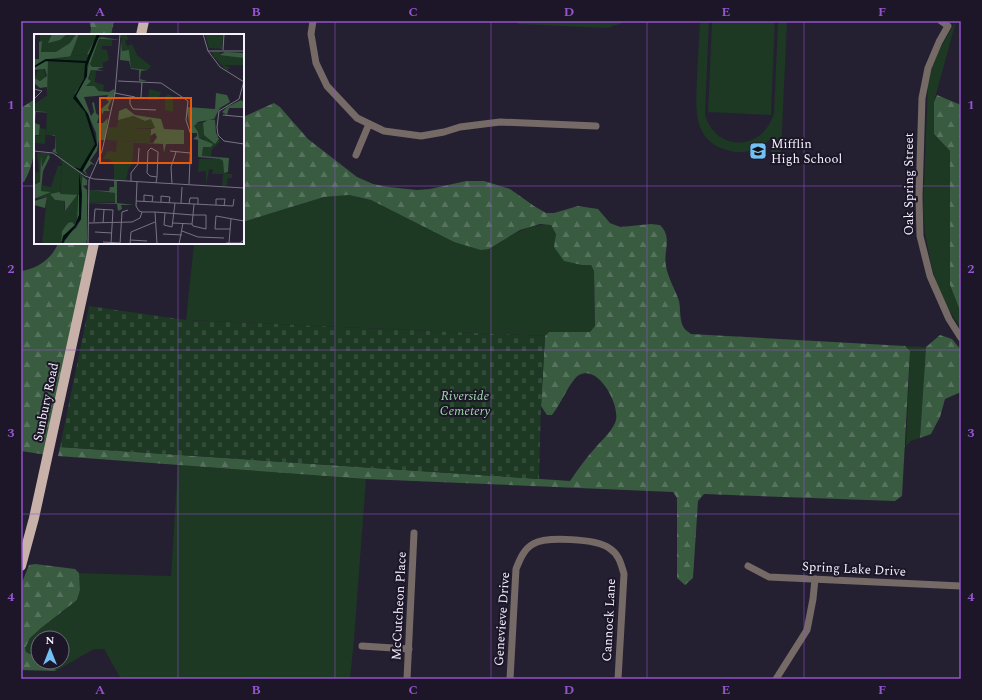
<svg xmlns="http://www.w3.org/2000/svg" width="982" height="700" font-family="Spectral,serif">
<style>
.grass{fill:#1d3823}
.forest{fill:url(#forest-firs)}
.cemetery{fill:url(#cemetery-stones)}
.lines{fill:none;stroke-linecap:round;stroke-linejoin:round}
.minor{stroke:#756a66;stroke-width:7}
.primary{stroke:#c8b1a9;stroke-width:10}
.grid{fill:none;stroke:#9354cc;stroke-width:1;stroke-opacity:0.55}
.labels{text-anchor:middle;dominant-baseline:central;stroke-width:4;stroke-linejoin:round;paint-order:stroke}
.poi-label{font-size:13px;fill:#f5f2fe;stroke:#1c1628;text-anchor:start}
.street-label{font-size:13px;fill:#f5f2fe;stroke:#1c1628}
.park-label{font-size:13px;font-style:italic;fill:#9ed9a9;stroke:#1c1628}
.inset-river{fill:none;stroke:#010f10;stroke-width:2}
.inset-road{fill:none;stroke:#787384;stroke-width:1}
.view{fill:#e8590c;fill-opacity:0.15;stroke:#e8590c;stroke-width:2}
.inset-edge{fill:none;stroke:#f5f2fe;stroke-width:2}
.neatline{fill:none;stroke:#9354cc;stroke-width:1.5}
.grid-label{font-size:13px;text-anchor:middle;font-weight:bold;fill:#9354cc}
</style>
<defs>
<pattern id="forest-firs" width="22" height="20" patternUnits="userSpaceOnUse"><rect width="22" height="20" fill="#395b40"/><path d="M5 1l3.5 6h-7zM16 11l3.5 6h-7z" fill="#56735d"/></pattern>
<pattern id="cemetery-stones" width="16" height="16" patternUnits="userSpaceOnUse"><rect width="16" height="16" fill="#1d3823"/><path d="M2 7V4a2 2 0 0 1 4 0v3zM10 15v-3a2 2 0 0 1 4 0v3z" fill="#334c39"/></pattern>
</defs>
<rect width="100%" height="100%" fill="#251f32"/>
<!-- grass -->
<g class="grass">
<polygon points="518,21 624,21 623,23 607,28 518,24"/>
<path d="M700,21H709L705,115C717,153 763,151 774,113L778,21H787L781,153L771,152L772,138C760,149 745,155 730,151C691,142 696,107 697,76C698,58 699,39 700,21Z"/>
<polygon points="712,21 775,21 771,115 708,112"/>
<polygon points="956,21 934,102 934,134 950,151 950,285 961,313 961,329 945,304 937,285 931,264 925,233 923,209 928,84 932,65 939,50"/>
<path d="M349,195L371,200L454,242L490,249C510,237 526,223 551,225L556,234L554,247L582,265H591L594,271L595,326L590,332H549L545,336L186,320L194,243H243V222L324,197Z"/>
<polygon points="905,346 926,347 920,438 911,441 906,446 910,351"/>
<polygon points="178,465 366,479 354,640 350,679 121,679 104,649 94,649 56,671 52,664 48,662 62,662 62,638 38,638 38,658 26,652 25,648 30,638 41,628 77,600 80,590 79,573 171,576"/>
</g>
<!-- forest -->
<g class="forest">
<polygon points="89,21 114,21 111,35 90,35 91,28"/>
<polygon points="937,95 961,105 961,313 950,285 950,151 934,134 934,102"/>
<path d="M35,99C35,127 39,157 24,182L21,181V108Z"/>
<path d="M274,103L280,107L308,139L357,177L373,184L389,187L417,190L430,189L466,181H484L510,189L534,206L546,213H554L578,206L598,209L610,223L620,227L651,224L660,225C673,238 663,250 666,266C668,278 675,289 679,301C681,310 679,320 684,328C686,331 689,332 691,334L905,346L910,351L902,496L895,501L704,494L698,501L693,578L685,585L677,578V498L673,492L366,479L58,456L60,447L570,481C578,469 586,458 596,447C602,440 611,432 615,423C622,409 600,364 579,375C571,379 560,406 552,415H547L541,406L545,336L549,332H590L595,326L594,271L591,265H582L564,261L554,247L556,234L551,225L540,224L520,230L489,249L481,250L454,242L371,200L349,195L324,197L243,222V117Z"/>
<path d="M58,243H89L47,455L21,451V271C37,269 53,258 58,243Z"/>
<polygon points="940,335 952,339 961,350 961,392 945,399 940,417 931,434 920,438 926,347"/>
<path d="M35,564L75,569L79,573L80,590L77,600L41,628L30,638L25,648L26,652L38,658V662C48,662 51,662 56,671L21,670V585L29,565Z"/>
</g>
<!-- cemetery -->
<polygon class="cemetery" points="89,306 186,320 545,336 541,406 539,479 60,447"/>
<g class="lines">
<!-- minor -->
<g class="minor">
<polyline points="313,21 311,34 316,63 327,86 357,118 384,131 421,136 444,132 460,127 500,122 596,126"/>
<polyline points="941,21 948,26 939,42 928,68 922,98 919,197 920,236 930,276 949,319 961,338"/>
<polyline points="356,155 369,124"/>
<polyline points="748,566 769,577 961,586"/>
<polyline points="362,646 409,649"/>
<polyline points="407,679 414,533"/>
<path d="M510,679L516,569C520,559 524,549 533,544C546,536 597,539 609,548C619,554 621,564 624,574L618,679"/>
<polyline points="776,679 807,630 813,599 815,579"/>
</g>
<!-- primary -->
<g class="primary">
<polyline points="141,35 144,21"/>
<polyline points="21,566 34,518 94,243"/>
</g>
</g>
<!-- grid -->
<path class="grid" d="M178,21V35M335,21V679M491,21V679M647,21V679M804,21V679M21,186H35M243,186H961M178,243V679M21,350H961M21,514H961"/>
<!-- icons -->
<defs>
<g id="school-square" transform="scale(0.9)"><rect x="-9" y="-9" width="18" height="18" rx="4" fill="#71c1f5" stroke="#1c1628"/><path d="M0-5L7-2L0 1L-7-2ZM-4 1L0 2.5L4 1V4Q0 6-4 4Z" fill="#111"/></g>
</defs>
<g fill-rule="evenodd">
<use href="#school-square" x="758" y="151"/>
</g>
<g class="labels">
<!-- poi labels -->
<g class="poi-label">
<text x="771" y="144">Mifflin<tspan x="771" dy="15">High School</tspan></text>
</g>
<!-- street labels -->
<g class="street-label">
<text transform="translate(909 184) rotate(-90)">Oak Spring Street</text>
<text transform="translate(46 402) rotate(-78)">Sunbury Road</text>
<text transform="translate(854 569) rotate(3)">Spring Lake Drive</text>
<text transform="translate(399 606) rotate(-87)">McCutcheon Place</text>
<text transform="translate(502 619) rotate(-86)">Genevieve Drive</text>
<text transform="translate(609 620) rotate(-87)">Cannock Lane</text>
</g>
<!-- park labels -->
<g class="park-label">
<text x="465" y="396">Riverside<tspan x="465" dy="15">Cemetery</tspan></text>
</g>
</g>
<!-- overview -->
<g transform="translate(34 34)">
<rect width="210" height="210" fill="#251f32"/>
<path d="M6,0H63L56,20L14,25H5ZM87,0H92L95,5L91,7L93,12L98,10L103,21L117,32L114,36L97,34L95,16L88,17ZM171,0H189L188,15L175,14ZM65,5L78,6V12H68V15L73,16L75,26L69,29V33H58L56,29ZM180,17L210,19V21L187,18L185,21L210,22V31H189L196,33L193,37L180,23L177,18ZM10,34L12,44L6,47L0,44L4,37ZM58,35L62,37L61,48L70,51L69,58L57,52H52ZM115,55L127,58L124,66H114ZM134,60L139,63V78L131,76V63ZM182,81L181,86H174L169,91L170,101L187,107L178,115L177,122L195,124L168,122L169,113H177L169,104H165L159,92L162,89H168L173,85H180ZM96,82L111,87L117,85L121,94H83L84,86ZM6,94L12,95L11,110L0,109V101L5,102ZM83,107L100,109L98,130L94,136L92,147L80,146V132L76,125H69L74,117L82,118ZM3,119H16V122L8,133L7,119L6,148L0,151V136L4,139L5,137ZM165,125H186L189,127L190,139L198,140V144H194L193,152H188L189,140H178L179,136L175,135L172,151V137L164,138ZM24,132H28L26,158L17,161L21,166L31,167L30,176L43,160V189L41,191L38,188L28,200L27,210H8L13,163L0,165L16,158L7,157L8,151L17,153ZM54,156L81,159L82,168L53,169Z" fill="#1d3823"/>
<path d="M18,0H33L26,6L14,9ZM42,0H45L36,23L52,22L60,7L45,55L39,63L25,118L23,120L18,117L21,114V102L12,100L22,79L2,78L1,89L6,91L5,101H0V71L13,62V53L6,54L0,49V44L6,47L13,42L11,35L0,36V25H5V8L8,7L7,18H22L36,9ZM68,3L86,6L65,5L56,30L58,33H70L63,35L70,37L57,36L54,45L57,47L52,52H60L65,57L75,58L80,55L81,59L74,74L76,77H70L68,81L67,75L75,68L72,65L74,61L50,63L57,82L60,78L58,69L60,68L62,79L65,82L63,89H69L74,84L71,106H65L63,117L56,127L61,131L57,130L51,137L54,142L48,136L63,111L62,99L54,80L42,66V62L53,42V32L60,10L64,4ZM87,6L88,17L95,16L97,34L114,36L107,37L106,45L113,47H105V36L97,35L95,27L86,26ZM191,18L209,19L210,24L185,21ZM182,59L193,61L196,68L186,74L180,85L164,88L160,92L164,98L165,104L179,110L177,113H169L168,122L195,124L194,138L190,139L189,127L186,125L164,123V106L159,105L163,102V99H158L156,94L153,77V73L181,75ZM207,66L210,68V74H195L193,81L188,78L193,73ZM92,74L101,81L127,85L130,95L150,96V110H132L130,119L129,110L72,107L119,109L123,103L121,99L116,102L117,95L121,94L117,85L111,87L99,82L84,86L85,77ZM174,86H181L182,99L185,105L181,110L170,101L169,89ZM7,119L8,133L14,121L16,123L9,137L7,157L17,158L0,165V151L6,148ZM47,141L53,146V151L49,152L53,156V205L52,210H30L31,203L42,194L47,185ZM80,147H83V169L100,171H87L88,175L84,177L83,170L54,169H81V159L55,156L75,157L76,153H80ZM31,157L46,160V177L43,189L44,160L31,177V167L21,166L16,160ZM13,163L11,174L0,171V167ZM38,188L41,191L28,205L27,210L28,197L34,189Z" fill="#395b40"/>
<path d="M74,93L117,95L116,109L72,106Z" fill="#1d3823"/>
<path d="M56,20L53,41L41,59L42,64L53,79L62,110L54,122L49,135L47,161L26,160L28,129L22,117L21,101H12L13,78L0,77V71L13,62L14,25Z" fill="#1d3823"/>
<path d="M63,0H66L53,32V42L42,62L54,80L63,111L48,138L40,133L46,135L61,110L51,78L39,64L50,45L51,30ZM45,139L48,160L47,185L28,210L29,202L41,191L45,181Z" fill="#010f10"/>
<path class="inset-river" d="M0,33L12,26L52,28"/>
<path class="inset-road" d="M169,0L174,17L186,33L210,48M0,12L1,0M189,16L190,0M174,17H210M84,47L127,49L154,67L152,86L157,101L155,150M210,47L205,65L185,77L183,93L184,101L190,107L210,110M0,55L8,57L0,65M81,59L101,63M96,63V70L99,75L122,76M107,63L108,48M189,81L210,83M0,117L19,119L51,142L60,145L210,154M136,117L156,119M97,147V139L104,130L105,114M103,148L102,172L105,177L108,178H121L159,181H172V195L159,192L158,190L159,181L160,170M122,149L123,143L124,118L117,114L114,117L113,139L116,142L123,143M138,150L137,133L142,118M102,167L199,172L200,165M110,167V161L119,162L118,168M127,168V162L136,163L135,169M147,169L148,153M155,170L156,164H164V170M182,171V165H191L190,172M121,178L123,210M131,179L130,191L138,193L141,169M60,188L61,175L79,176L77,209M55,189L98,188L106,184L108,178M69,189L70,176M139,189L158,190M196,195H181L182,182L210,187M148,197L164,203L190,204M61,198L78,199M129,200L148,201M96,206L113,207M69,208L86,209M192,209H206L210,206M195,209L197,185M54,210L55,146L68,117L81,59L86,0M86,210L88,178L94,176M96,210L97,198L121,188M145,210L149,189"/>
<path class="view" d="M66,64H157V129H66Z"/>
<rect width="210" height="210" class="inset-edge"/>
</g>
<!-- border -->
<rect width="982" height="700" fill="none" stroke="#1c1628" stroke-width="44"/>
<!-- north arrow -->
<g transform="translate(50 650)"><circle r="19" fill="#1c1628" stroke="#736e7e"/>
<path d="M0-3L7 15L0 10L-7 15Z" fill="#71c1f5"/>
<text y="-6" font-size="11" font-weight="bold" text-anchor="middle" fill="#f5f2fe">N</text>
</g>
<rect x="22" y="22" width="938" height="656" class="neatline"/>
<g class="grid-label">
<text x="100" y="16">A</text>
<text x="256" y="16">B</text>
<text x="413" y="16">C</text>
<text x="569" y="16">D</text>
<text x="726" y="16">E</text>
<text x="882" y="16">F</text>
<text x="11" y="109">1</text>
<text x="971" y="109">1</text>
<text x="11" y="273">2</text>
<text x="971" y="273">2</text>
<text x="11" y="437">3</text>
<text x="971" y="437">3</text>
<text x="11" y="601">4</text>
<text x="971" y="601">4</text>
<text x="100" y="694">A</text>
<text x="256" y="694">B</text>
<text x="413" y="694">C</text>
<text x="569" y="694">D</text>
<text x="726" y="694">E</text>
<text x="882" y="694">F</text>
</g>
</svg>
